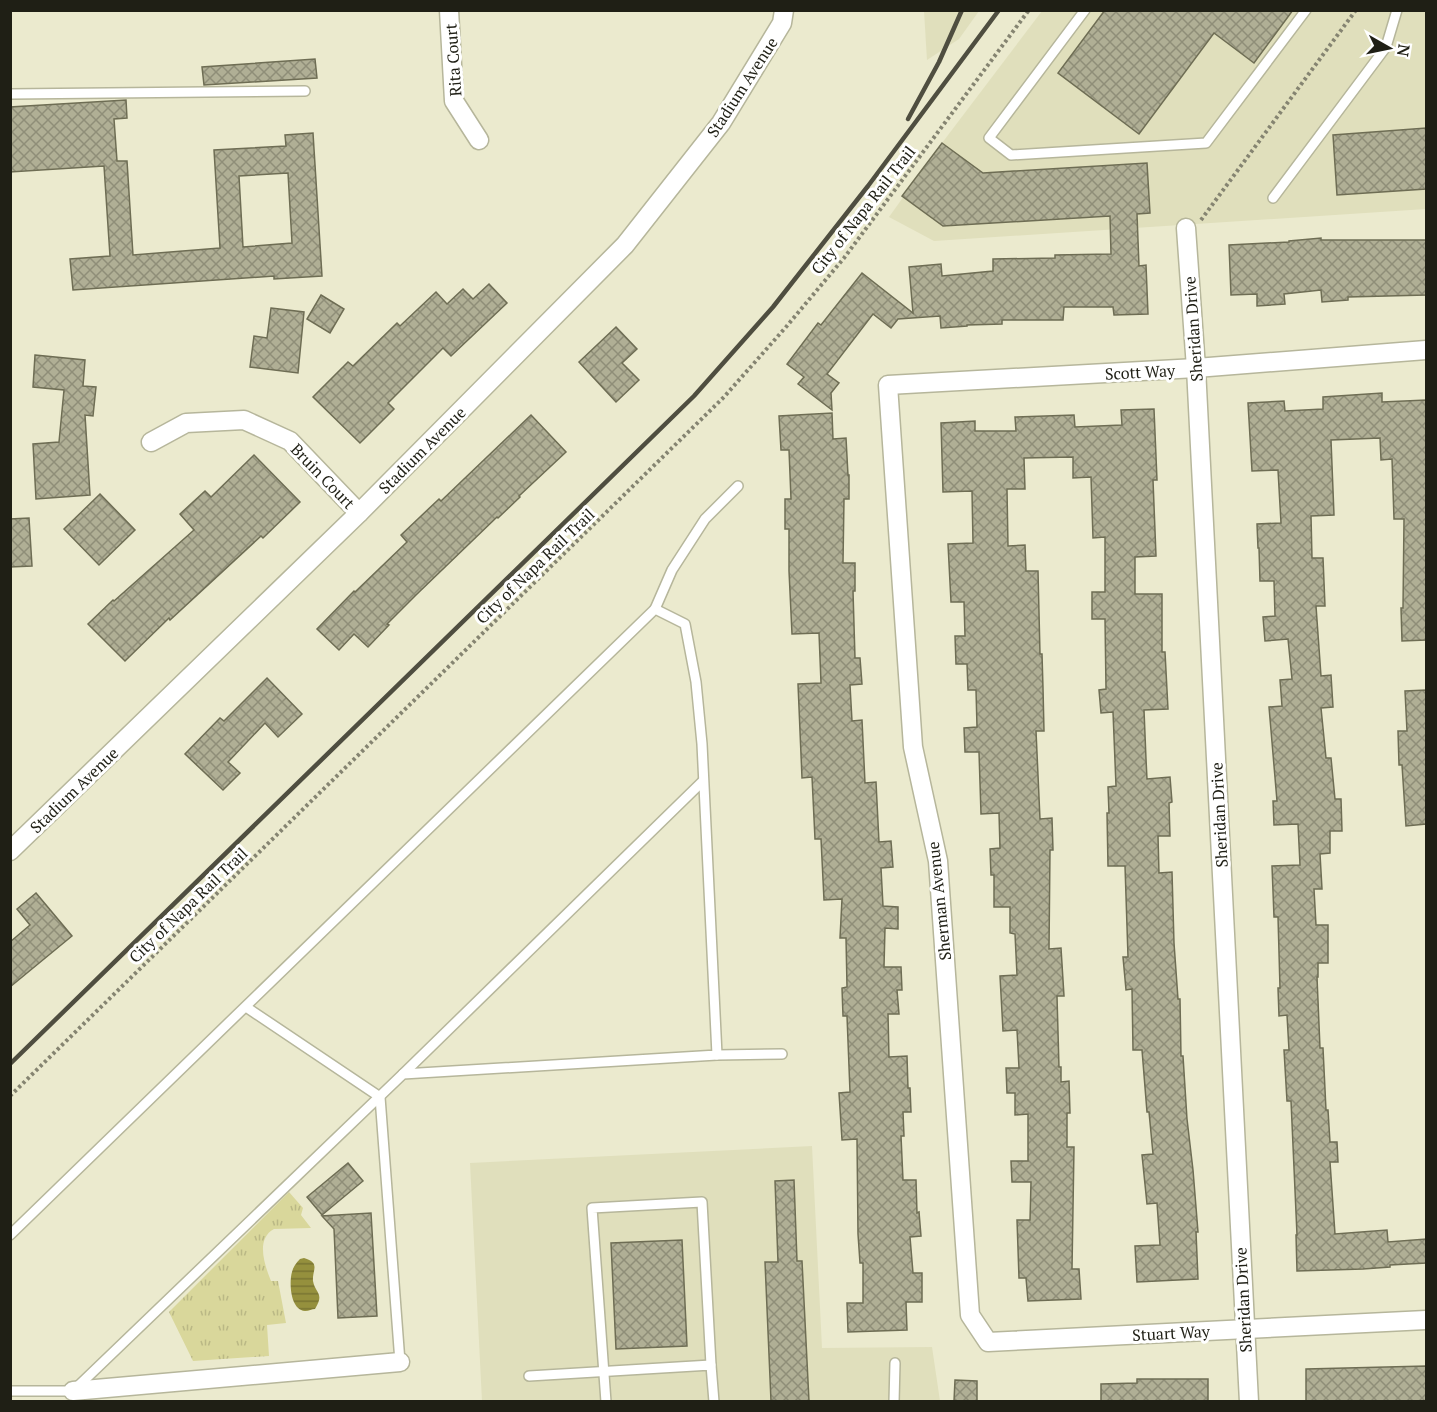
<svg xmlns="http://www.w3.org/2000/svg" width="1437" height="1412" font-family="'PT Serif',serif">
<style>
.built{fill:#e0dfbc}
.grass{fill:url(#grass-tufts)}
.water{fill:url(#water-rules)}
.building{fill:url(#building-cross-hatch);stroke:#6e6d54;stroke-width:1.5;fill-rule:evenodd}
.lines{fill:none;stroke-linecap:round;stroke-linejoin:round}
.service-casing{stroke:#b6b69b;stroke-width:12}
.minor-casing{stroke:#b6b69b;stroke-width:21}
.path{stroke:#858471;stroke-width:4;stroke-dasharray:3 3;stroke-linecap:butt}
.service{stroke:#fff;stroke-width:9}
.minor{stroke:#fff;stroke-width:18}
.rail{stroke:#4f4e40;stroke-width:4.5}
.labels{text-anchor:middle;dominant-baseline:central;stroke-width:6;stroke-linejoin:round;paint-order:stroke}
.street-label{font-size:16px;fill:#1f1f15;stroke:#fff}
</style>
<defs>
<pattern id="grass-tufts" width="24" height="20" patternUnits="userSpaceOnUse" patternTransform="scale(1.5)"><rect width="24" height="20" fill="#d9d79b"/><path d="M3 7l-1-3M5 7V3M7 7l1-3M15 17l-1-3M17 17v-4M19 17l1-3" fill="none" stroke="#bab885"/></pattern>
<pattern id="water-rules" width="6" height="5" patternUnits="userSpaceOnUse" patternTransform="scale(1.5)"><rect width="6" height="5" fill="#95903d"/><path d="M0 2.5h6" fill="none" stroke="#797532"/></pattern>
<pattern id="building-cross-hatch" width="8" height="8" patternUnits="userSpaceOnUse" patternTransform="scale(1.5)"><rect width="8" height="8" fill="#b0af95"/><path d="M0 0l8 8M0 8l8-8" fill="none" stroke="#8f8e78"/></pattern>
</defs>
<rect width="100%" height="100%" fill="#ebeace"/>
<!-- built -->
<g class="built">
<polygon points="924,11 924,10 979,11 959,39 927,60"/>
<polygon points="1042,11 1426,11 1426,209 934,241 889,217 942,143"/>
<polygon points="812,1146 822,1348 932,1347 940,1401 482,1401 470,1163"/>
</g>
<!-- grass -->
<path class="grass" d="M289,1192L303,1208L301,1215L311,1228L274,1229C255,1239 265,1266 271,1281H278L286,1323L267,1325L269,1356L193,1361L169,1312Z"/>
<!-- water -->
<path class="water" d="M304,1258C321,1263 312,1270 313,1281C315,1293 325,1293 315,1309C312,1309 309,1311 305,1311C290,1310 289,1282 292,1272C293,1267 296,1263 300,1259Z"/>
<!-- building -->
<g class="building">
<polygon points="1105,10 1293,10 1254,63 1214,33 1139,134 1058,73"/>
<polygon points="315,59 317,78 204,85 202,67"/>
<path d="M126,100L127,118L114,119L117,161H127L133,255L220,248L214,150L286,146L285,135L313,133L322,276L274,279V276L73,290L70,259L110,256L104,166L10,172V107ZM288,173L292,243L243,247L239,176Z"/>
<polygon points="1426,128 1426,189 1337,195 1333,135"/>
<polygon points="942,143 983,173 1147,163 1150,213 1137,214 1139,266 1146,265 1148,314 1114,315 1113,307 1064,307 1063,320 1002,320 1002,324 967,325 967,326 941,328 940,316 898,319 891,328 873,314 827,374 839,383 831,393 832,410 798,384 804,377 787,364 818,323 821,325 862,273 913,313 909,267 941,264 942,276 993,271 993,259 1055,258 1055,255 1111,254 1110,216 943,226 902,196"/>
<polygon points="1321,238 1321,240 1426,240 1426,295 1348,297 1348,300 1322,302 1321,290 1284,294 1285,304 1257,306 1257,294 1231,295 1229,245 1289,242 1289,241"/>
<polygon points="489,284 507,303 451,356 443,348 388,403 394,409 360,443 313,397 348,362 353,366 397,323 400,326 436,292 447,304 463,289 473,299"/>
<polygon points="321,295 344,309 330,333 307,319"/>
<polygon points="271,308 304,312 298,373 250,367 254,336 267,338"/>
<polygon points="616,327 637,349 622,363 639,380 616,402 579,362"/>
<polygon points="35,355 85,360 83,386 96,387 93,416 85,415 90,495 36,499 33,444 59,442 64,390 33,387"/>
<polygon points="1382,393 1382,402 1426,400 1426,640 1402,641 1401,608 1403,608 1404,519 1394,519 1392,459 1381,460 1380,438 1331,440 1334,515 1311,516 1312,558 1323,558 1325,606 1316,606 1321,676 1331,675 1333,707 1321,708 1326,758 1331,758 1335,799 1341,799 1342,831 1330,831 1330,853 1320,854 1322,889 1314,889 1316,925 1328,925 1328,963 1318,963 1318,977 1317,977 1320,1048 1323,1048 1326,1110 1328,1110 1330,1142 1337,1142 1338,1162 1330,1162 1335,1234 1387,1230 1388,1242 1426,1239 1426,1263 1390,1265 1390,1267 1363,1269 1297,1271 1296,1235 1297,1235 1291,1101 1287,1101 1284,1050 1289,1050 1287,1015 1279,1016 1278,988 1280,988 1278,917 1274,917 1272,866 1300,865 1298,824 1274,825 1273,801 1277,801 1269,707 1282,706 1280,680 1292,679 1288,639 1265,641 1263,617 1275,616 1274,581 1260,581 1259,548 1258,548 1257,524 1281,523 1278,470 1252,471 1248,403 1284,401 1285,411 1323,409 1323,397"/>
<polygon points="1154,409 1157,480 1153,480 1156,556 1135,557 1135,594 1162,594 1162,652 1165,652 1168,709 1144,710 1146,759 1147,779 1170,777 1172,802 1169,803 1170,836 1158,836 1159,873 1172,872 1174,943 1178,999 1180,999 1181,1056 1183,1056 1187,1119 1193,1170 1198,1232 1196,1232 1198,1279 1137,1282 1135,1246 1160,1245 1157,1203 1147,1204 1142,1155 1153,1154 1149,1112 1147,1112 1142,1050 1133,1050 1132,989 1126,990 1123,957 1128,957 1125,866 1108,866 1107,813 1109,813 1108,787 1116,786 1113,712 1101,713 1099,690 1106,689 1105,619 1092,619 1092,592 1105,592 1105,537 1093,538 1091,477 1073,478 1073,457 1024,458 1025,489 1007,489 1008,546 1025,545 1026,571 1038,571 1040,654 1042,654 1043,688 1044,731 1036,731 1040,819 1052,818 1053,850 1050,850 1049,949 1061,948 1064,996 1057,996 1059,1067 1061,1067 1061,1082 1069,1081 1070,1113 1067,1113 1067,1147 1074,1147 1072,1269 1079,1269 1081,1299 1028,1301 1026,1278 1019,1278 1017,1220 1030,1220 1031,1182 1012,1182 1011,1161 1028,1161 1028,1114 1015,1115 1015,1093 1007,1093 1006,1068 1019,1068 1017,1030 1003,1031 1000,976 1017,975 1015,934 1010,933 1010,907 994,907 994,875 991,875 990,849 1000,848 999,813 981,814 979,752 965,752 964,728 977,727 976,690 968,690 967,664 956,664 955,636 965,636 964,602 951,602 948,544 973,543 972,491 943,492 941,423 975,421 975,431 1016,431 1015,417 1074,415 1075,427 1122,425 1121,410"/>
<polygon points="832,413 833,439 846,438 848,475 849,475 849,499 844,499 843,563 855,563 855,591 853,591 855,658 860,658 862,684 850,685 852,721 862,720 865,783 876,782 879,842 891,841 893,867 881,868 883,906 898,907 898,929 885,928 884,967 901,967 902,990 897,990 899,1014 888,1014 889,1057 907,1056 908,1088 910,1088 911,1112 903,1112 904,1136 901,1136 903,1180 916,1180 917,1213 919,1212 921,1236 910,1237 913,1273 922,1273 922,1302 906,1302 907,1330 848,1332 847,1303 863,1303 863,1263 860,1263 858,1234 857,1139 842,1140 839,1093 850,1092 847,1016 843,1016 842,988 847,987 846,938 840,938 842,899 824,900 821,839 815,839 812,777 802,778 798,684 821,683 819,633 792,634 789,571 789,529 785,529 785,499 791,499 789,450 781,450 779,416"/>
<polygon points="531,415 566,452 519,496 520,497 498,518 497,517 416,595 387,624 389,625 368,647 354,634 339,650 317,629 354,591 355,592 407,542 401,535 439,499 441,501"/>
<polygon points="254,455 300,502 263,538 261,536 170,620 169,618 125,661 88,624 113,600 114,601 194,530 180,514 205,491 211,497"/>
<polygon points="100,494 135,530 99,565 64,529"/>
<polygon points="29,518 32,566 10,567 10,519"/>
<polygon points="267,678 302,714 278,737 265,723 228,762 240,773 223,790 185,754 220,718 224,721"/>
<polygon points="1426,690 1426,824 1406,826 1402,765 1399,765 1398,731 1407,731 1405,691"/>
<polygon points="36,893 72,936 10,987 10,942 30,925 17,909"/>
<polygon points="348,1163 363,1181 322,1215 307,1197"/>
<polygon points="794,1180 797,1261 802,1261 809,1401 771,1401 765,1262 778,1262 775,1181"/>
<polygon points="371,1213 377,1316 338,1318 334,1229 322,1216"/>
<polygon points="682,1240 687,1346 616,1349 611,1243"/>
<polygon points="1426,1366 1426,1401 1306,1401 1306,1369"/>
<polygon points="1137,1379 1208,1379 1208,1401 1101,1401 1101,1384 1137,1383"/>
<polygon points="955,1380 977,1381 977,1401 954,1401"/>
</g>
<g class="lines">
<!-- service casing -->
<g class="service-casing">
<g id="service">
<polyline points="1085,10 989,138 1011,155 1206,143 1306,10"/>
<polyline points="10,94 305,91"/>
<polyline points="1273,198 1386,47 1397,10"/>
<polyline points="655,609 672,570 705,519 738,486"/>
<polyline points="246,1007 380,1097 400,1362"/>
<polyline points="717,1055 782,1054"/>
<polyline points="403,1074 703,781"/>
<polyline points="10,1235 655,609 685,624 696,682 702,744 717,1055 403,1074 73,1391 10,1391"/>
<polyline points="529,1376 711,1365 714,1402"/>
<polyline points="606,1402 592,1208 702,1202 711,1365"/>
<polyline points="894,1402 895,1363"/>
</g>
</g>
<!-- minor casing -->
<g class="minor-casing">
<g id="minor">
<polyline points="449,10 454,101 479,140"/>
<polyline points="1186,228 1196,368 1249,1402"/>
<polyline points="1426,350 1196,368 888,385 913,747 938,861 970,1315 988,1342 1426,1320"/>
<polyline points="151,442 186,423 244,420 290,441 359,513"/>
<polyline points="10,851 359,513 625,245 721,123 782,23 784,10"/>
<polyline points="73,1391 400,1362"/>
</g>
</g>
<!-- path -->
<g class="path">
<polyline points="1201,220 1356,10"/>
<polyline points="10,1096 724,397 786,327 844,258 1029,10"/>
</g>
<!-- service -->
<use href="#service" class="service"/>
<!-- minor -->
<use href="#minor" class="minor"/>
<!-- rail -->
<g class="rail">
<polyline points="908,119 939,62 962,10"/>
<polyline points="10,1064 694,396 773,307 868,186 999,10"/>
</g>
</g>
<g class="labels">
<!-- street labels -->
<g class="street-label">
<text transform="translate(453 60) rotate(-94)">Rita Court</text>
<text transform="translate(742 87) rotate(-57)">Stadium Avenue</text>
<text transform="translate(863 210) rotate(-52)">City of Napa Rail Trail</text>
<text transform="translate(1193 329) rotate(-94)">Sheridan Drive</text>
<text transform="translate(1140 372) rotate(-3)">Scott Way</text>
<text transform="translate(422 450) rotate(-45)">Stadium Avenue</text>
<text transform="translate(323 476) rotate(46)">Bruin Court</text>
<text transform="translate(535 566) rotate(-44)">City of Napa Rail Trail</text>
<text transform="translate(74 790) rotate(-44)">Stadium Avenue</text>
<text transform="translate(1219 815) rotate(-93)">Sheridan Drive</text>
<text transform="translate(939 901) rotate(-96)">Sherman Avenue</text>
<text transform="translate(188 905) rotate(-44)">City of Napa Rail Trail</text>
<text transform="translate(1243 1300) rotate(-93)">Sheridan Drive</text>
<text transform="translate(1171 1333) rotate(-3)">Stuart Way</text>
</g>
</g>
<!-- border -->
<rect width="1437" height="1412" fill="none" stroke="#1f1f15" stroke-width="24"/>
<!-- north arrow -->
<g transform="translate(1389 48) rotate(99)" stroke="#ffffff" stroke-width="4.5" paint-order="stroke">
<path d="M0-4.5L10 22L0 15L-10 22Z" fill="#1f1f15"/>
<text y="-9" font-size="16" font-weight="bold" text-anchor="middle" fill="#1f1f15">N</text>
</g>
</svg>
